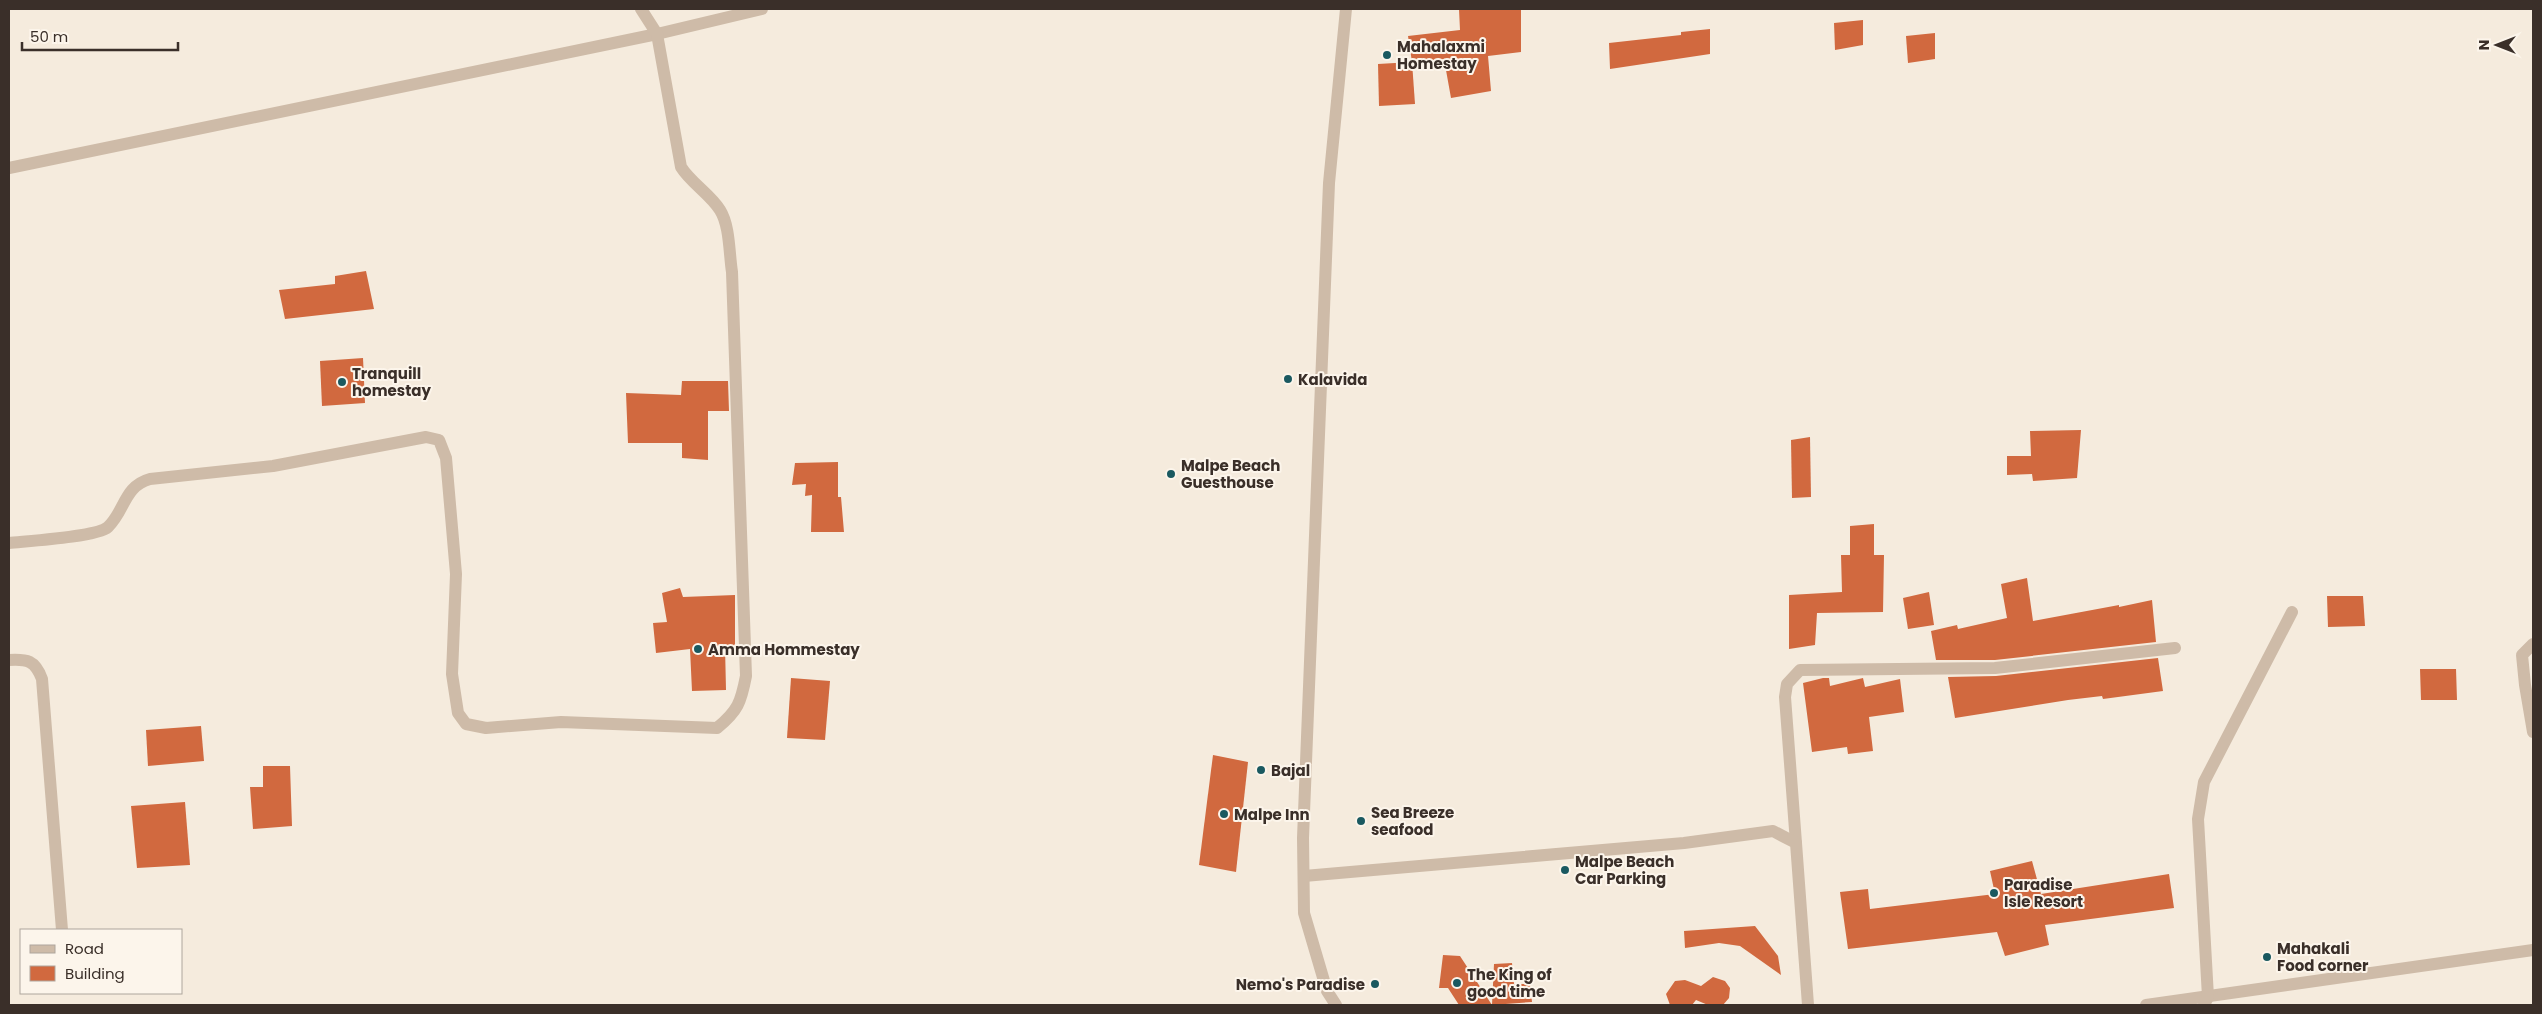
<svg xmlns="http://www.w3.org/2000/svg" width="2542" height="1014" font-family="Poppins,sans-serif">
<style>
.building{fill:#d1693f}
.lines{fill:none;stroke-linecap:round;stroke-linejoin:round}
.minor{stroke:#cebba8;stroke-width:12}
.poi-dot{fill:#1a5960;stroke:#fcf5eb;stroke-width:2}
.labels{text-anchor:middle;dominant-baseline:central;stroke-width:4;stroke-linejoin:round;paint-order:stroke}
.poi-label{font-size:15px;font-weight:bold;fill:#3a2f29;stroke:#fcf5eb;text-anchor:start}
</style>
<rect width="100%" height="100%" fill="#f5ebdd"/>
<!-- building -->
<g class="building">
<polygon points="1459,9 1521,9 1521,52 1488,56 1491,91 1451,98 1444,59 1412,62 1408,36 1460,30"/>
<polygon points="1863,20 1863,45 1835,50 1834,23"/>
<polygon points="1710,29 1710,54 1610,69 1609,43 1681,35 1681,32"/>
<polygon points="1935,33 1935,59 1908,63 1906,36"/>
<polygon points="1412,62 1415,104 1379,106 1378,64"/>
<polygon points="366,271 374,309 285,319 279,290 335,284 335,276"/>
<polygon points="363,358 365,403 322,406 320,361"/>
<polygon points="682,381 728,381 729,411 708,411 708,460 682,458 682,443 628,443 626,393 681,395"/>
<polygon points="2081,430 2077,478 2033,481 2032,474 2007,475 2007,456 2031,456 2030,431"/>
<polygon points="1810,437 1811,497 1792,498 1791,440"/>
<polygon points="838,462 838,497 841,497 844,532 811,532 812,495 805,496 806,484 792,485 795,463"/>
<polygon points="1874,524 1874,555 1884,555 1883,612 1817,613 1815,645 1789,649 1789,595 1842,592 1841,555 1850,555 1850,526"/>
<polygon points="2027,578 2033,621 2119,605 2119,607 2152,600 2156,642 1995,660 1936,660 1931,631 1957,625 1958,629 2007,618 2001,584"/>
<polygon points="680,588 683,597 735,595 735,646 725,646 726,690 692,691 690,649 656,653 653,623 667,622 662,593"/>
<polygon points="1929,592 1934,625 1908,629 1903,598"/>
<polygon points="2327,596 2363,596 2365,626 2328,627"/>
<polygon points="2158,658 2163,691 2103,699 2102,696 2068,700 1955,718 1948,677 1996,676"/>
<polygon points="2420,669 2456,669 2457,700 2421,700"/>
<polygon points="791,678 830,681 825,740 787,738"/>
<polygon points="1823,678 1829,678 1830,686 1863,678 1865,687 1900,679 1904,712 1869,717 1873,751 1848,754 1847,747 1812,752 1803,683"/>
<polygon points="201,726 204,761 148,766 146,730"/>
<polygon points="1213,755 1248,762 1236,872 1199,865"/>
<polygon points="263,766 290,766 292,826 253,829 250,787 263,787"/>
<polygon points="185,802 190,865 137,868 131,806"/>
<polygon points="2032,861 2041,894 2169,874 2174,908 2045,925 2049,945 2005,956 1997,932 1848,949 1840,892 1868,889 1870,909 1995,894 1990,871"/>
<polygon points="1755,926 1778,956 1781,975 1740,946 1719,943 1685,948 1684,931"/>
<polygon points="1443,955 1460,956 1492,1005 1459,1005 1448,988 1439,988"/>
<polygon points="1512,963 1514,984 1530,984 1532,1002 1492,1005 1494,964"/>
<polygon points="1713,977 1725,981 1730,988 1729,998 1723,1005 1708,1005 1696,1000 1692,1005 1670,1005 1666,994 1675,981 1685,980 1701,986"/>
</g>
<g class="lines">
<!-- minor -->
<g class="minor">
<polyline points="9,168 657,34 762,9"/>
<path d="M9,543C28,541 97,537 108,527C125,511 124,486 150,479L273,466L426,437L439,440L446,458L456,574L452,674L458,713L466,724L486,728L561,722L717,728C738,711 741,702 746,676L732,272C729,253 730,226 720,210C710,194 691,183 681,167L657,34L641,9"/>
<polyline points="2533,644 2522,655 2525,685 2533,732"/>
<path d="M9,660C27,659 35,660 42,679L62,930"/>
<polyline points="1796,843 1785,697 1787,684 1800,670 1995,668 2175,648"/>
<polyline points="1304,876 1684,843 1773,831 1796,843 1808,1005"/>
<polyline points="1336,1005 1327,991 1304,913 1303,838 1329,183 1346,9"/>
<polyline points="2146,1005 2533,950"/>
<polyline points="2204,1005 2208,997 2198,819 2204,782 2292,612"/>
</g>
</g>
<!-- markers -->
<g class="poi-dot">
<circle cx="1387" cy="55" r="5"/>
<circle cx="1288" cy="379" r="5"/>
<circle cx="342" cy="382" r="5"/>
<circle cx="1171" cy="474" r="5"/>
<circle cx="698" cy="649" r="5"/>
<circle cx="1261" cy="770" r="5"/>
<circle cx="1224" cy="814" r="5"/>
<circle cx="1361" cy="821" r="5"/>
<circle cx="1565" cy="870" r="5"/>
<circle cx="1994" cy="893" r="5"/>
<circle cx="2267" cy="957" r="5"/>
<circle cx="1457" cy="983" r="5"/>
<circle cx="1375" cy="984" r="5"/>
</g>
<g class="labels">
<!-- poi labels -->
<g class="poi-label">
<text x="1397" y="46">Mahalaxmi<tspan x="1397" dy="17">Homestay</tspan></text>
<text x="352" y="373">Tranquill<tspan x="352" dy="17">homestay</tspan></text>
<text x="1298" y="379">Kalavida</text>
<text x="1181" y="465">Malpe Beach<tspan x="1181" dy="17">Guesthouse</tspan></text>
<text x="708" y="649">Amma Hommestay</text>
<text x="1271" y="770">Bajal</text>
<text x="1371" y="812">Sea Breeze<tspan x="1371" dy="17">seafood</tspan></text>
<text x="1234" y="814">Malpe Inn</text>
<text x="1575" y="861">Malpe Beach<tspan x="1575" dy="17">Car Parking</tspan></text>
<text x="2004" y="884">Paradise<tspan x="2004" dy="17">Isle Resort</tspan></text>
<text x="2277" y="948">Mahakali<tspan x="2277" dy="17">Food corner</tspan></text>
<text x="1467" y="974">The King of<tspan x="1467" dy="17">good time</tspan></text>
<text x="1365" y="984" text-anchor="end">Nemo's Paradise</text>
</g>
</g>
<!-- border -->
<rect width="2542" height="1014" fill="none" stroke="#3a2f29" stroke-width="20"/>
<!-- legend -->
<rect x="20" y="929" width="162" height="65" fill="#fcf5eb" stroke="#aea69d"/>
<rect x="30" y="945" width="25" height="8" fill="#cebba8" stroke="#aea69d"/>
<text x="65" y="954" font-size="15" fill="#3a2f29">Road</text>
<rect x="30" y="966" width="25" height="15" fill="#d1693f" stroke="#aea69d"/>
<text x="65" y="979" font-size="15" fill="#3a2f29">Building</text>
<!-- north arrow -->
<g transform="translate(2497 45) rotate(270)" stroke="#fcf5eb" stroke-width="4" paint-order="stroke">
<path d="M0-4L9 19L0 12L-9 19Z" fill="#3a2f29"/>
<text y="-8" font-size="14" font-weight="bold" text-anchor="middle" fill="#3a2f29">N</text>
</g>
<!-- scale -->
<path d="M22 42v8h156v-8" fill="none" stroke="#3a2f29" stroke-width="2.5"/>
<text x="30" y="42" font-size="15" fill="#3a2f29" stroke="#fcf5eb" stroke-width="4" paint-order="stroke">50 m</text>
</svg>
